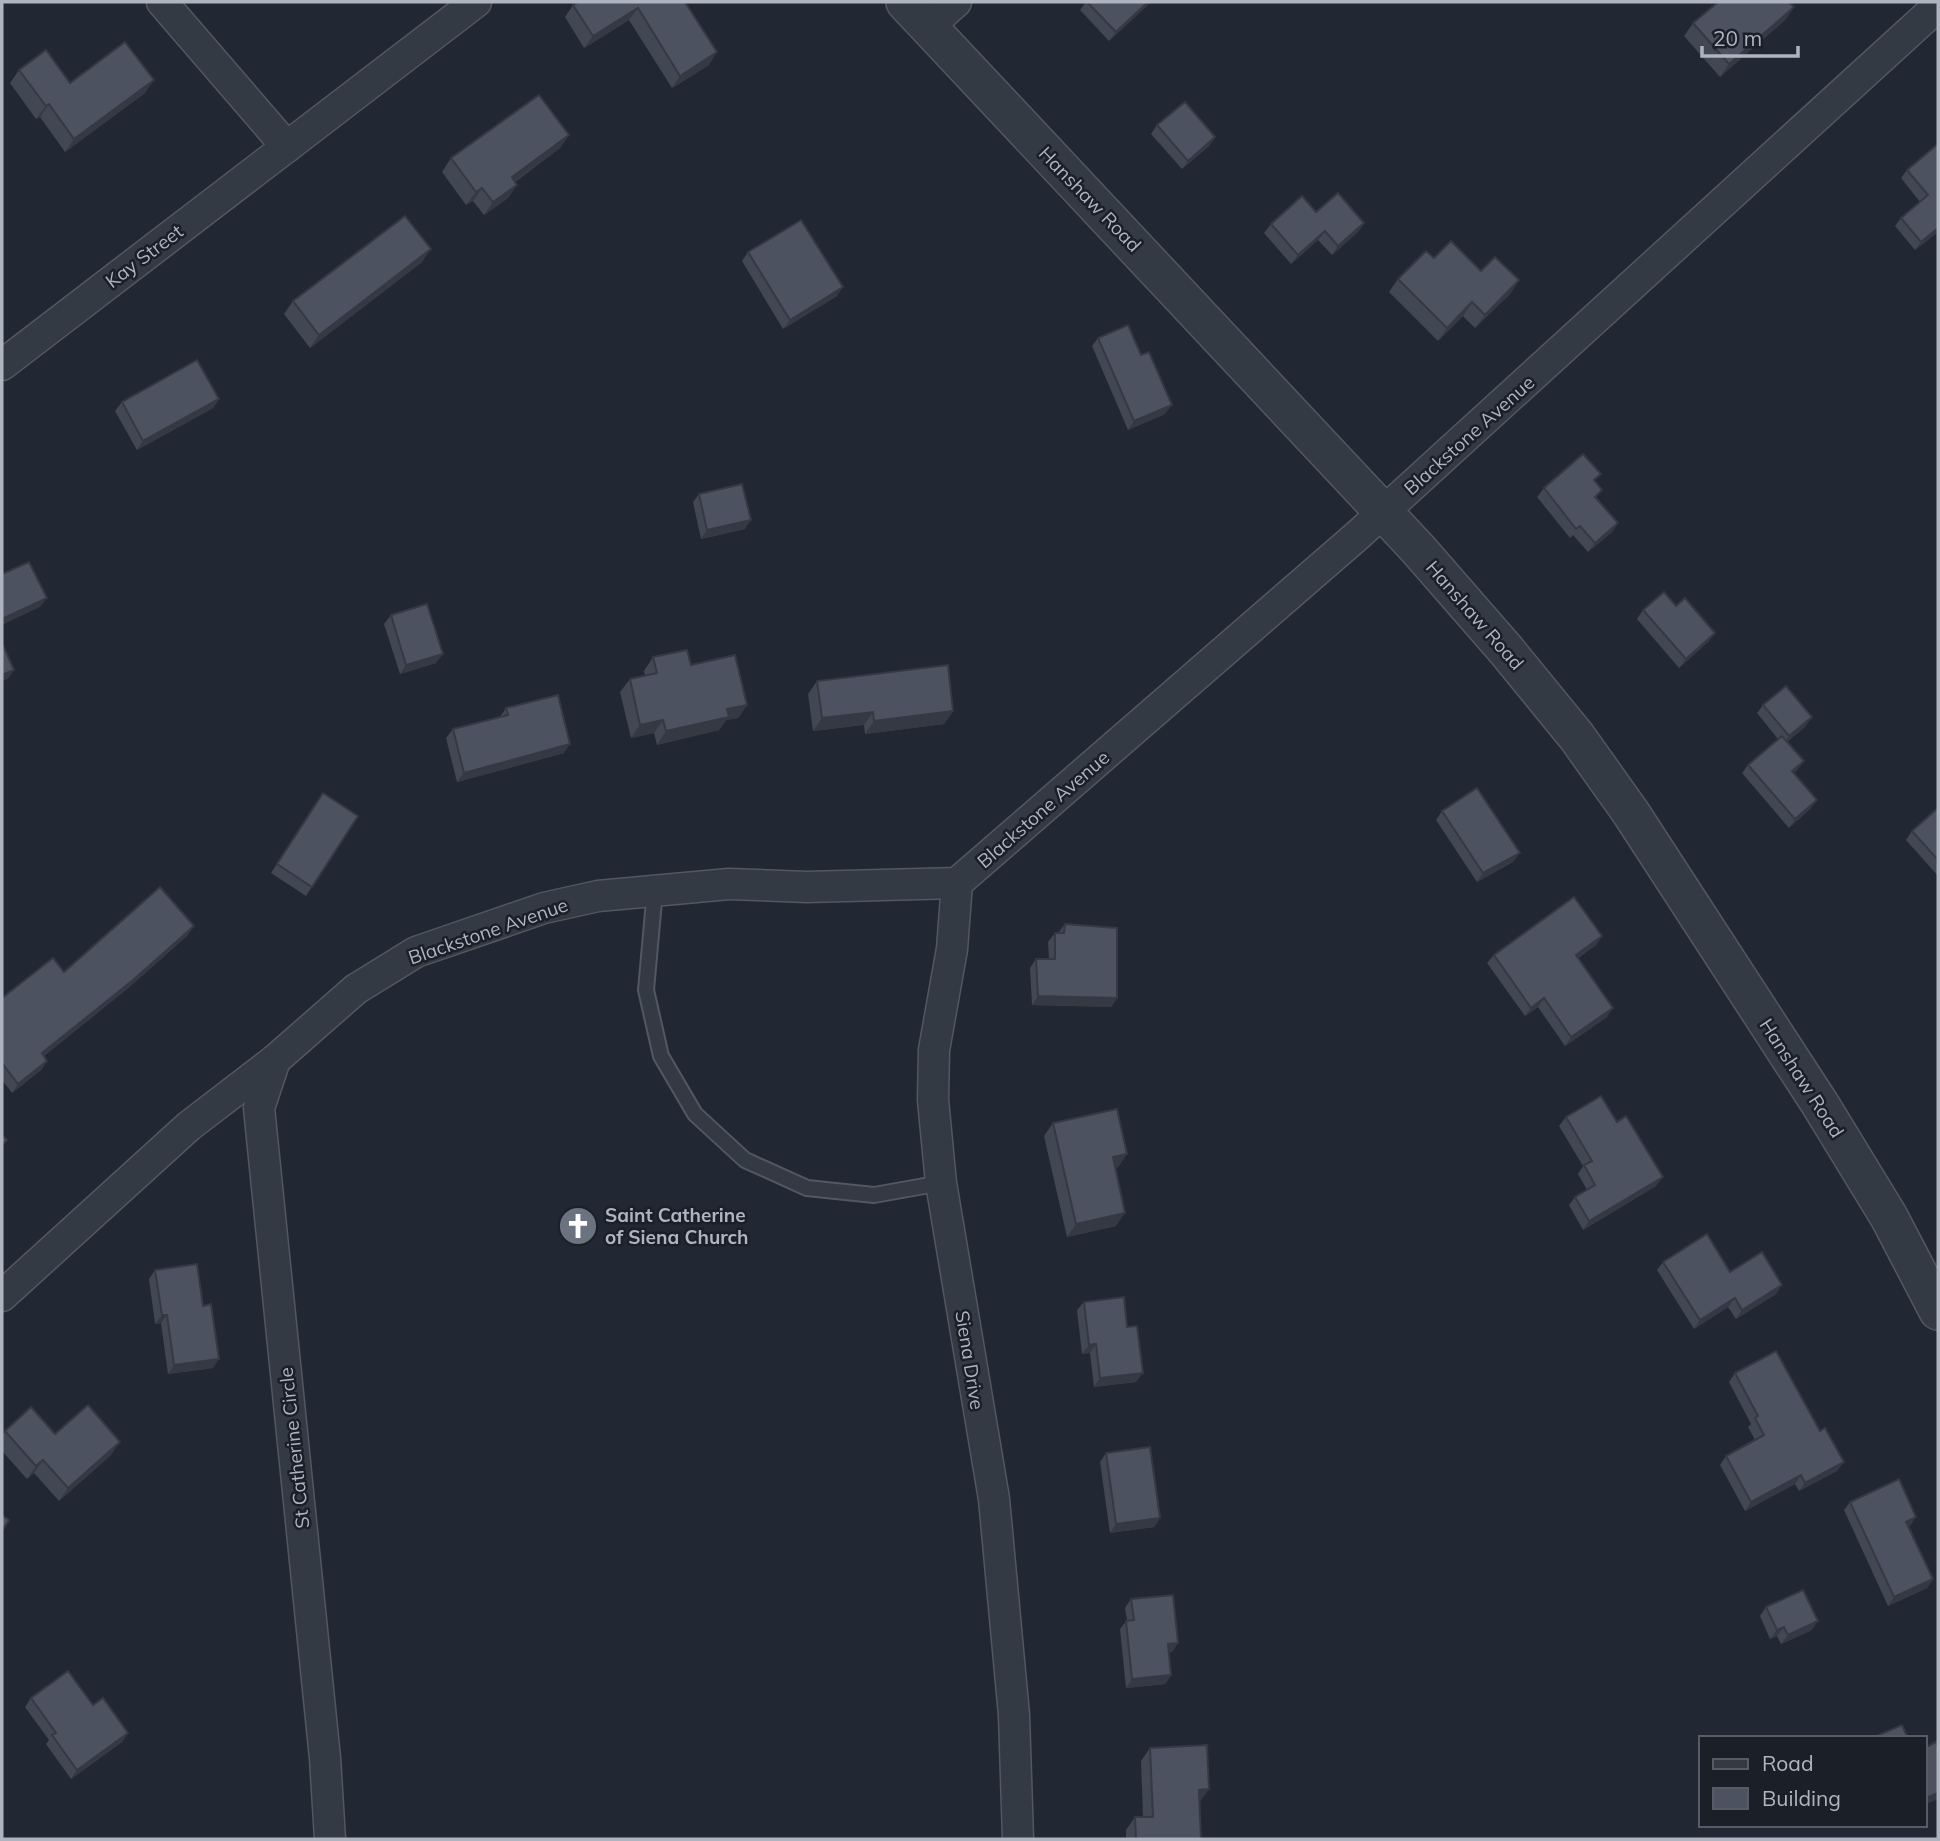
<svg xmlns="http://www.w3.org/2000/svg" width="1940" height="1841" font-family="Mulish,sans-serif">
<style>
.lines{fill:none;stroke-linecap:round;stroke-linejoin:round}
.service-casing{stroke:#525762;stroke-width:18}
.minor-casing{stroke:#525762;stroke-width:33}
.tertiary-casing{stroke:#525762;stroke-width:40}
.service{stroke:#343a44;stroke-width:14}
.minor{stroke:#343a44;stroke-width:30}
.tertiary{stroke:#343a44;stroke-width:37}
.wall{fill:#414753}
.shaded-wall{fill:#353943}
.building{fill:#4c5260;stroke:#353943;stroke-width:2}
.labels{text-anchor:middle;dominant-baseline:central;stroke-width:5;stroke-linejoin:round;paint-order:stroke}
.street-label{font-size:19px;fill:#afb4c1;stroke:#1a1f28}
.poi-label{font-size:19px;font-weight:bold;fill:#afb4c1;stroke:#1a1f28;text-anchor:start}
</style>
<rect width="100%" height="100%" fill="#212833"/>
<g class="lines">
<!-- service casing -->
<g class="service-casing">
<polyline id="service" points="655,890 646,990 661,1056 695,1114 745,1160 807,1188 874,1195 941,1183"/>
</g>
<!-- minor casing -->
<g class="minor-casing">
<g id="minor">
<polyline points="162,2 287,147"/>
<polyline points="928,27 956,2"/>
<polyline points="2,365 476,2"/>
<polyline points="957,883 952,949 934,1050 933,1100 941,1183 994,1499 1014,1715 1018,1839"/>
<polyline points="275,1060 259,1108 325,1758 330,1839"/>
<polyline points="2,1296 189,1126 275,1060 356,989 416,952 544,908 598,896 729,884 807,887 957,883 1358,535 1938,6"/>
</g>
</g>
<!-- tertiary casing -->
<g class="tertiary-casing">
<polyline id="tertiary" points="905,2 1418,549 1506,650 1577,737 1631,813 1820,1104 1889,1217 1938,1311"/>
</g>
<!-- service -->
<use href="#service" class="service"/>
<!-- minor -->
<use href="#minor" class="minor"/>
<!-- tertiary -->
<use href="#tertiary" class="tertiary"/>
</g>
<!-- wall -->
<g class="wall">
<polygon points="685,2 709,65 672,88 629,20 584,48 565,17 573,5"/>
<polygon points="1086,2 1151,2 1109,41 1080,10"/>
<polygon points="1794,7 1785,20 1720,77 1684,36 1693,23"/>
<polygon points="19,70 70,83 145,93 65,152 40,117 36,119 10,83"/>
<polygon points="1157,125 1215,137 1209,146 1182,169 1151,134"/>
<polygon points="569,135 560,148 515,182 508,198 484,215 473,201 466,205 442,172 451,158"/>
<polygon points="1938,144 1938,232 1915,250 1895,226 1901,218 1920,202 1901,178 1907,170"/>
<polygon points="1316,212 1364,223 1358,232 1332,255 1318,240 1291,264 1264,233 1271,224"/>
<polygon points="748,252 837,296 783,329 742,261"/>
<polygon points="422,262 310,348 284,314 293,301"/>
<polygon points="1481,271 1519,280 1510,294 1475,328 1463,316 1438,341 1389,292 1398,279"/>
<polygon points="1098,338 1165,414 1128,430 1092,346"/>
<polygon points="219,399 213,408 137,450 115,411 122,402"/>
<polygon points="1595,482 1597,498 1618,523 1612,532 1588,552 1573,535 1570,538 1537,497 1544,488"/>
<polygon points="699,494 745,529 701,539 693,502"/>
<polygon points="1676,606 1709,641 1679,668 1637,619 1643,610"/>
<polygon points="391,615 436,663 400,674 384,624"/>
<polygon points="653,657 691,665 747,705 738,718 726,720 719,730 657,745 654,733 631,738 620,692 630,679 645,676 644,671"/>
<polygon points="817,681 953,711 944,724 865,734 864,725 813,731 808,694"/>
<polygon points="1763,705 1806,726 1787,742 1804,761 1797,770 1794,773 1817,800 1810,809 1789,828 1742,773 1748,765 1778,739 1757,713"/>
<polygon points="506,708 564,753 457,782 446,738 453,729 500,717"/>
<polygon points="323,793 358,816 306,896 271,873"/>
<polygon points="1938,808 1938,876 1906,840 1912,831"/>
<polygon points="1442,811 1513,862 1477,882 1436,820"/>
<polygon points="1065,924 1117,998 1111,1007 1032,1005 1030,968 1036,959 1049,959 1048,942 1055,933 1058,933"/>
<polygon points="188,935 127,989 44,1056 47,1061 41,1070 12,1093 2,1080 2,998 64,972"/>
<polygon points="1602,936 1596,945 1578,958 1607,1017 1565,1046 1538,1007 1525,1016 1487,963 1494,955"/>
<polygon points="1566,1117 1656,1186 1583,1230 1569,1205 1575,1197 1587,1190 1578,1174 1583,1166 1559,1126"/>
<polygon points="1053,1123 1127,1154 1118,1167 1115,1168 1116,1226 1067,1237 1044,1136"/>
<polygon points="1663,1262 1776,1294 1736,1319 1728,1307 1694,1329 1657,1270"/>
<polygon points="155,1270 203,1306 213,1368 168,1374 161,1323 155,1324 149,1279"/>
<polygon points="1084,1302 1136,1382 1094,1387 1090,1353 1082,1354 1077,1310"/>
<polygon points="1735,1373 1837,1471 1799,1491 1795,1484 1745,1511 1720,1465 1726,1456 1755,1440 1748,1427 1751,1424 1729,1382"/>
<polygon points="5,1431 55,1434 111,1455 59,1501 34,1473 27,1479 2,1451 2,1436"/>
<polygon points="1106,1453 1160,1518 1154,1527 1110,1533 1100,1462"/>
<polygon points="1850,1502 1910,1526 1909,1526 1933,1579 1927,1588 1888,1606 1844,1510"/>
<polygon points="1131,1599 1178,1643 1172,1652 1169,1652 1171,1675 1165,1684 1126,1688 1120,1629 1127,1620 1125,1608"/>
<polygon points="1766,1607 1812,1630 1781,1644 1777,1636 1770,1639 1760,1616"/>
<polygon points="31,1698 93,1705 128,1733 122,1742 71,1779 46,1744 49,1740 25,1707"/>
<polygon points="1150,1748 1200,1802 1201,1839 1126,1839 1126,1830 1135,1817 1143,1817 1141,1761"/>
</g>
<!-- shaded-wall -->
<g class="shaded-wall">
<polygon points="1148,2 1151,2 1109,41 1116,32"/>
<polygon points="1794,7 1785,20 1720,77 1729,64"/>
<polygon points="638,8 629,20 584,48 593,36"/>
<polygon points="717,52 709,65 672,88 680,76"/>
<polygon points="154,80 145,93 65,152 74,139"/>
<polygon points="49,104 40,117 36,119 46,106"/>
<polygon points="569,135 560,148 502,190 512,177"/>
<polygon points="1215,137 1209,146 1182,169 1188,161"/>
<polygon points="517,185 508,198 484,215 493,202"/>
<polygon points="482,188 473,201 466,205 476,192"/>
<polygon points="1364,223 1358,232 1332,255 1338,246"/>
<polygon points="1938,228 1938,232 1915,250 1921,242"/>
<polygon points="1325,231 1318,240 1291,264 1298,255"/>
<polygon points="431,249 422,262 310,348 319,335"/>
<polygon points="1519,280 1510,294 1475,328 1485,315"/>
<polygon points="843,287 837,296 783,329 790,320"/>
<polygon points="1472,302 1463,316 1438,341 1447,328"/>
<polygon points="219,399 213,408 137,450 143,441"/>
<polygon points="1172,405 1165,414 1128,430 1134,421"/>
<polygon points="751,520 745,529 701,539 707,530"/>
<polygon points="1618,523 1612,532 1588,552 1595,543"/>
<polygon points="47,598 40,607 2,625 2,619"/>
<polygon points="1715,633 1709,641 1679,668 1686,659"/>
<polygon points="443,654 436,663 400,674 406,665"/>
<polygon points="14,670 8,679 2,681 2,675"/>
<polygon points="747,705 738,718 726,720 719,730 657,745 666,731 727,709"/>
<polygon points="953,711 944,724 865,734 874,721"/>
<polygon points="873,712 864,725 813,731 822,718"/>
<polygon points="1812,717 1806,726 1783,745 1789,736"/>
<polygon points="663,720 654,733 631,738 640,725"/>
<polygon points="570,744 564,753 457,782 464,773"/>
<polygon points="1804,761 1797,770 1786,780 1792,771"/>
<polygon points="1817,800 1810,809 1789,828 1795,819"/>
<polygon points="1520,853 1513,862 1477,882 1483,873"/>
<polygon points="194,926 188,935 127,989 36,1062 42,1053"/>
<polygon points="1602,936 1596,945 1569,963 1576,955"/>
<polygon points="1038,996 1117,998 1111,1007 1032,1005"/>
<polygon points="1544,998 1538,1007 1525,1016 1531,1008"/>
<polygon points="1613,1008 1607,1017 1565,1046 1571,1037"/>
<polygon points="47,1061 41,1070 12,1093 18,1084"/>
<polygon points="1127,1154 1118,1167 1103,1171 1113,1157"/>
<polygon points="1663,1177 1656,1186 1583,1230 1589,1221"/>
<polygon points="1125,1213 1116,1226 1067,1237 1076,1224"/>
<polygon points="1782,1285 1776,1294 1736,1319 1742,1310"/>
<polygon points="1735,1298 1728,1307 1694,1329 1700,1320"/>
<polygon points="162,1315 167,1315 161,1323 155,1324"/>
<polygon points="1096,1344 1090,1353 1082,1354 1089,1345"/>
<polygon points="219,1359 213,1368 168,1374 174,1365"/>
<polygon points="1143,1373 1136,1382 1094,1387 1100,1378"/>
<polygon points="120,1442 111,1455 59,1501 68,1488"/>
<polygon points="43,1460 34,1473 27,1479 36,1466"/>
<polygon points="1844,1462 1837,1471 1799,1491 1805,1483"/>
<polygon points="1801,1475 1795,1484 1745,1511 1751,1502"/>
<polygon points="1916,1517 1910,1526 1900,1530 1906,1522"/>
<polygon points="1160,1518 1154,1527 1110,1533 1116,1524"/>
<polygon points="1933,1579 1927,1588 1888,1606 1894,1597"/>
<polygon points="1818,1621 1812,1630 1781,1644 1788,1635"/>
<polygon points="1784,1627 1777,1636 1770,1639 1777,1630"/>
<polygon points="1178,1643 1172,1652 1162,1653 1168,1644"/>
<polygon points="1171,1675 1165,1684 1126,1688 1132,1679"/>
<polygon points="128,1733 122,1742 71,1779 77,1770"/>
<polygon points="1209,1789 1200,1802 1199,1790"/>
<polygon points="1938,1793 1938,1799 1924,1805 1924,1799"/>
</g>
<!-- building -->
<g class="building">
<polygon points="578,2 685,2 717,52 680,76 638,8 593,36 573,5"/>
<polygon points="1087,2 1148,2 1116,32"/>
<polygon points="1718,2 1789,2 1794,7 1729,64 1693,23"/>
<polygon points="125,42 154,80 74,139 49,104 46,106 19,70 46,50 70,83"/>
<polygon points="539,95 569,135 512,177 517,185 493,202 482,188 476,192 451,158"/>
<polygon points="1185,102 1215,137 1188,161 1157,125"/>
<polygon points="1938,144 1938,228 1921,242 1901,218 1928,195 1907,170"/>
<polygon points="1338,193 1364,223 1338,246 1325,231 1298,255 1271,224 1302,196 1316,212"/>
<polygon points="405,216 431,249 319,335 293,301"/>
<polygon points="801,220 843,287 790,320 748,252"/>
<polygon points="1451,241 1481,271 1495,257 1519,280 1485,315 1472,302 1447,328 1398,279 1426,251 1434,258"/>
<polygon points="1128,325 1141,355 1149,352 1172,405 1134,421 1098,338"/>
<polygon points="197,360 219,399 143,441 122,402"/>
<polygon points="1583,454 1601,474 1594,480 1602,490 1595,497 1618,523 1595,543 1580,526 1576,529 1544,488"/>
<polygon points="742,484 751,520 707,530 699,494"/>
<polygon points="29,562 47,598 2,619 2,574"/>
<polygon points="1664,592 1676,606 1685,598 1715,633 1686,659 1643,610"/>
<polygon points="427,604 443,654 406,665 391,615"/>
<polygon points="2,643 14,670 2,675"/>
<polygon points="687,650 691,665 735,655 747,705 727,709 729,717 666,731 663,720 640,725 630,679 657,673 653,657"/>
<polygon points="948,665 953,711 874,721 873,712 822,718 817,681"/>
<polygon points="1786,686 1812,717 1789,736 1763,705"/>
<polygon points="558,695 570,744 464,773 453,729 508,715 506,708"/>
<polygon points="1782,736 1804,761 1792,771 1817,800 1795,819 1748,765"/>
<polygon points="1477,788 1520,853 1483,873 1442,811"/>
<polygon points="323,793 358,816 312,887 277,864"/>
<polygon points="1938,808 1938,860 1912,831"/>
<polygon points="160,887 194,926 133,980 42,1053 47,1061 18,1084 2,1063 2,998 53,958 64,972"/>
<polygon points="1574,897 1602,936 1576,955 1613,1008 1571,1037 1544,998 1531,1008 1494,955"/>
<polygon points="1065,924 1117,928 1117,998 1038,996 1036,959 1055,959 1055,933 1064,933"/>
<polygon points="1601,1096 1617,1122 1626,1116 1663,1177 1589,1221 1575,1197 1595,1185 1584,1165 1592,1161 1566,1117"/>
<polygon points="1117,1109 1127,1154 1113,1157 1125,1213 1076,1224 1053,1123"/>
<polygon points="2,1135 7,1140 2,1145"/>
<polygon points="1707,1234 1730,1272 1762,1252 1782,1285 1742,1310 1735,1298 1700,1320 1663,1262"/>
<polygon points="197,1264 203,1306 211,1304 219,1359 174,1365 167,1315 162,1315 155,1270"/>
<polygon points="1124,1297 1127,1327 1137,1326 1143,1373 1100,1378 1096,1344 1089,1345 1084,1302"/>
<polygon points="1776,1351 1820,1431 1825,1428 1844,1462 1805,1483 1801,1475 1751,1502 1726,1456 1764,1435 1755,1418 1758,1416 1735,1373"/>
<polygon points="88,1405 120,1442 68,1488 43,1460 36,1466 5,1431 31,1407 55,1434"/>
<polygon points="1150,1447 1160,1518 1116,1524 1106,1453"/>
<polygon points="1899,1479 1916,1517 1906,1522 1933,1579 1894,1597 1850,1502"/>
<polygon points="2,1515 9,1520 2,1531"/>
<polygon points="1803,1590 1818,1621 1788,1635 1784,1627 1777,1630 1766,1607"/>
<polygon points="1173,1595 1178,1643 1168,1644 1171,1675 1132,1679 1126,1621 1134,1620 1131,1599"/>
<polygon points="68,1671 93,1705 103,1698 128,1733 77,1770 52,1735 56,1733 31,1698"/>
<polygon points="1902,1725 1908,1738 1875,1738 1874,1737"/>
<polygon points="1936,1742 1938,1747 1938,1793 1924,1799 1924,1748"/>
<polygon points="1207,1745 1209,1789 1199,1790 1201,1839 1136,1839 1135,1817 1153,1817 1150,1748"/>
</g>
<!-- icons -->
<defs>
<g id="church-disc" transform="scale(2.0125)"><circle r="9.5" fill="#6b7280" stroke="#1a1f28"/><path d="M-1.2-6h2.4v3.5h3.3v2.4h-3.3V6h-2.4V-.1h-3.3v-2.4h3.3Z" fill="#fff"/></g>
</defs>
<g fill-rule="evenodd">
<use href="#church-disc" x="578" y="1226"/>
</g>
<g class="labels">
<!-- street labels -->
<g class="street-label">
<text transform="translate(1090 199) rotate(46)">Hanshaw Road</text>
<text transform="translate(144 256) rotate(-37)">Kay Street</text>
<text transform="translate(1469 435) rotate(-42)">Blackstone Avenue</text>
<text transform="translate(1475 615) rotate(49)">Hanshaw Road</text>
<text transform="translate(1043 809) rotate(-41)">Blackstone Avenue</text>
<text transform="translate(488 931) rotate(-19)">Blackstone Avenue</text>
<text transform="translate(1802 1078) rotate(57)">Hanshaw Road</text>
<text transform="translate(970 1360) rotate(81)">Siena Drive</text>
<text transform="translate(294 1448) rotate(-96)">St Catherine Circle</text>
</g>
<!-- poi labels -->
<g class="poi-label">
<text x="605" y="1215">Saint Catherine<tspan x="605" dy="22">of Siena Church</tspan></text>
</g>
</g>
<!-- border -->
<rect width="1940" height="1841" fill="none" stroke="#afb4c1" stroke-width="7"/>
<!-- legend -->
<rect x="1699" y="1736" width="228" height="91" fill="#1a1f28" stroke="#565b65" stroke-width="2"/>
<rect x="1713" y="1759" width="35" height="10" fill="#343a44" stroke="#565b65" stroke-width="2"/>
<text x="1762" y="1771" font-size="21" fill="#afb4c1">Road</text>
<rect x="1713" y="1788" width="35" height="21" fill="#4c5260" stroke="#565b65" stroke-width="2"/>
<text x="1762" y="1806" font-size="21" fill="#afb4c1">Building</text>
<!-- scale -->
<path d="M1702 46v10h96v-10" fill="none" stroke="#afb4c1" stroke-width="3.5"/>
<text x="1713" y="46" font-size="21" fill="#afb4c1" stroke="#1a1f28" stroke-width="5" paint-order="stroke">20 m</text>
</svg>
